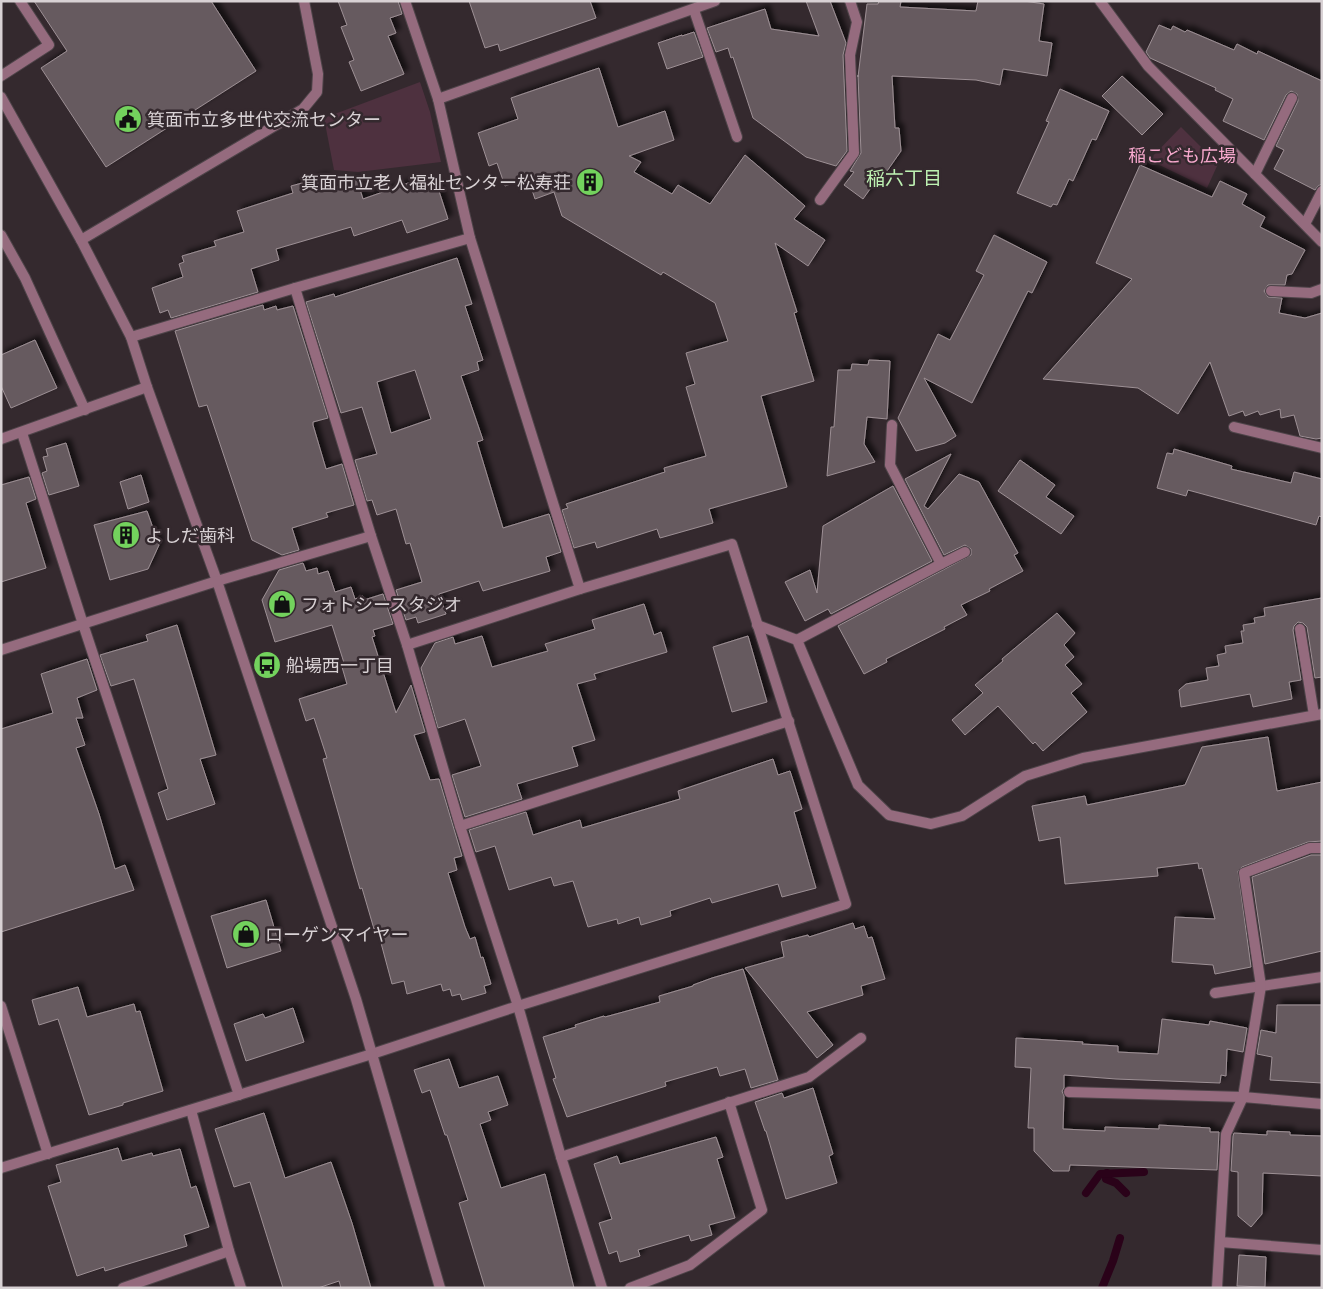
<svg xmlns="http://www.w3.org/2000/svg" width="1323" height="1289" font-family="'PT Sans Narrow','Noto Sans JP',sans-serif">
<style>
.green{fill:#4e313f}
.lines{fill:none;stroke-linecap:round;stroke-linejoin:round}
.stream{stroke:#2a0219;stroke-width:8}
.building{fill:#665a5f;stroke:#9d9095;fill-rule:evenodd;filter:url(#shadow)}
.service-casing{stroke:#4e4449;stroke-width:12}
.minor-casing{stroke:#4e4449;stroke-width:12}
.tertiary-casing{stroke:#4e4449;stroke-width:12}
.service{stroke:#956b7e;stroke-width:10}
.minor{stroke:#956b7e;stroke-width:10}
.tertiary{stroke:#956b7e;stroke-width:10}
.labels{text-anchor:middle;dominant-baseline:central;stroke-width:5;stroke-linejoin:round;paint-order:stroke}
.poi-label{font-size:18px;fill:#d8d1d4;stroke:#34292e;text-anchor:start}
.park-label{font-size:18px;fill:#f8a9ce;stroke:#34292e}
.neighbourhood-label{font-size:19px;fill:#bef2b3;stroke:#34292e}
</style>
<defs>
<filter id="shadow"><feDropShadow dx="4.5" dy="-4.5" stdDeviation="2.5" flood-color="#0009"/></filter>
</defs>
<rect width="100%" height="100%" fill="#34292e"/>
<!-- green -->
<g class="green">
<polygon points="420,82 430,112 441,162 358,172 334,170 324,118"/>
<polygon points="1181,127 1218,164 1207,188 1149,160"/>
</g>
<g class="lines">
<!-- stream -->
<g class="stream">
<polyline points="1107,1173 1106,1179 1116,1183 1126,1193"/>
<polyline points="1086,1193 1100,1174 1144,1172"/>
<polyline points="1102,1288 1113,1261 1120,1238"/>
</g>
</g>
<!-- building -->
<g class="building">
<polygon points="34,1 211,1 256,71 106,167 41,68 67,51"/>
<polygon points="338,1 398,1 402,14 390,18 396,33 388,36 404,74 361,91 349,62 354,60 341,27 347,25"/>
<polygon points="469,1 590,1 596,18 500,51 498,44 485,48"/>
<polygon points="806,1 830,1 846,43 843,55 847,151 836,166 806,157 753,118 733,57 731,58 728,48 716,52 707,28 765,9 771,29 819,36"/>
<polygon points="879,1 901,1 900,7 976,11 978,1 1024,1 1044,4 1039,41 1052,43 1047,76 1003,69 1000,85 976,80 892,76 895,128 899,128 901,151 878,184 875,182 863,199 844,185 854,172 850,171 861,153 858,75 858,77 867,4 878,4"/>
<polygon points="1159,25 1171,30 1173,26 1185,32 1187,30 1234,50 1237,44 1257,54 1258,51 1322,81 1322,184 1318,186 1315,190 1274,169 1284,150 1276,146 1298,101 1297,94 1291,91 1286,95 1264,140 1223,121 1233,99 1215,90 1216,88 1150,58 1146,52"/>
<polygon points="694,32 703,57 667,69 658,43 682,35 682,36"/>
<polygon points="599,68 618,127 665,111 674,140 629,156 641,162 634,172 672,194 678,185 710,204 745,155 805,206 794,219 825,240 808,266 775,243 797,312 794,313 814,381 761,396 787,487 709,509 713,523 660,538 657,529 597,548 595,542 574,548 562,510 568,508 566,504 665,472 664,468 706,456 686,387 695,384 686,353 728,341 715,303 663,272 661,275 562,216 554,192 535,199 528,178 505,186 497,163 489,166 478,133 518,119 511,98"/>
<polygon points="1122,76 1163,114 1142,135 1102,96"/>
<polygon points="1060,89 1109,111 1096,140 1092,139 1073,181 1069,179 1057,205 1053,204 1051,207 1017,193 1049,122 1046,121"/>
<polygon points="1140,165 1212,197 1220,181 1247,194 1242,204 1265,217 1260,227 1305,250 1292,274 1287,275 1285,285 1268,285 1264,291 1268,297 1282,298 1279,313 1305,318 1322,313 1322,438 1316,439 1300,436 1294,415 1281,418 1280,409 1260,415 1258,411 1245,416 1243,411 1229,416 1210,362 1178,414 1138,388 1043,379 1132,279 1096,263"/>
<polygon points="324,177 328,190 357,180 363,199 414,181 418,192 437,185 448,219 407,233 402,220 354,236 351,227 276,249 279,260 251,269 258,292 171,318 168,310 160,313 152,288 183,277 179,264 184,262 182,256 216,246 214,241 244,232 237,211 293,193 291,186"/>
<polygon points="994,235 1047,262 1032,293 1028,291 972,403 924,378 956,436 945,443 916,451 898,418 938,334 950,340 984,275 976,271"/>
<path d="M457,258L472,304L465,306L483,360L477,362L479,370L461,376L483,440L477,442L503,528L549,514L561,552L546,557L550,571L483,591L479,581L439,594L446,614L418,623L416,617L406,620L396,590L422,582L410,543L406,544L396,509L377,515L372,500L367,501L355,460L377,454L362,407L341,413L306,302L334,294L335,297ZM415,370L431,419L391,433L377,382Z"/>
<polygon points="263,305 264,310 276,306 277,310 293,306 328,418 313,422 313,425 326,469 342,464 354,505 326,513 328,517 292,528 299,550 282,555 252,540 207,405 199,407 175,331"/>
<polygon points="35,340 57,388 11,408 1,386 1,355"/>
<polygon points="869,360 890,361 887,419 867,417 864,444 875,462 827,476 831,427 834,427 838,370 851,370 852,364 868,365"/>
<polygon points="66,443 79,486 49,495 42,473 47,471 43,457 48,456 46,449"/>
<polygon points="1174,449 1232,466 1231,469 1291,483 1294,472 1322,479 1322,517 1319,516 1316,525 1188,490 1186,496 1157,488 1167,453 1173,454"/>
<polygon points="951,454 924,506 928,509 959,474 979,482 1018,553 1014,555 1023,571 989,589 990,591 961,605 967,615 944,627 945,629 886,659 887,662 864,674 838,626 971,555 971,549 965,545 944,555 905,479"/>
<polygon points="1020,460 1055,485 1046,497 1074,516 1061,534 998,491"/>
<polygon points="141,475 149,502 128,509 120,482"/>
<polygon points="29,477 36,499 26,503 46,568 1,582 1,485"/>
<polygon points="893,486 932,561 831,614 828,609 805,621 785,582 810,570 817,593 823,526"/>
<polygon points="147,511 159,545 148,569 110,580 94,525"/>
<polygon points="303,563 306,571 317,568 318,574 328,571 335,592 351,587 355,599 363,596 364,600 383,594 393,624 373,630 375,636 372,637 396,713 411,685 425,732 414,735 430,780 439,779 462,856 454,858 457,870 448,873 465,927 470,939 475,937 481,958 483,957 491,984 484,986 486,993 462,1000 460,994 452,996 450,989 443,991 441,984 407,994 404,981 392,984 377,928 374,929 362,888 360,889 353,865 323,759 327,758 314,718 306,721 299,699 347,684 342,667 345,666 332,625 275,642 262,600 279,570"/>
<polygon points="1322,598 1322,677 1315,678 1307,627 1303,623 1298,622 1294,626 1293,630 1301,680 1289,682 1292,699 1253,707 1250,694 1181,707 1179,690 1186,684 1208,680 1206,668 1219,666 1217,655 1226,653 1225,646 1243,643 1241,631 1244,631 1243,625 1255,623 1254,618 1265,616 1264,608"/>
<polygon points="644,604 654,635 661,632 667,652 594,674 596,679 577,684 595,740 572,747 578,766 517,784 522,799 465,817 452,775 481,766 465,719 438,728 421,668 435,643 453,637 455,644 482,636 492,667 548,651 545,644 595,629 592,620"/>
<polygon points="1057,613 1075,633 1064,645 1074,657 1065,665 1082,684 1071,693 1087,712 1043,751 1035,742 1033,744 998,706 965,735 952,720 983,693 975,685 1003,661 1002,659"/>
<polygon points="177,625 216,755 200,759 215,804 167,820 158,793 168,789 134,679 111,686 100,655 148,641 146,635"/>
<polygon points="748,636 767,702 732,712 713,647"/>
<polygon points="87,659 97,690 77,698 83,718 76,718 85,745 76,748 99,814 115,869 125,865 134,890 1,932 1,729 53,713 41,674"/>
<polygon points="1268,737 1277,791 1322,782 1322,841 1308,842 1242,867 1238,871 1251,967 1215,974 1213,965 1172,962 1175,917 1215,919 1202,868 1199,869 1198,863 1157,868 1158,876 1065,884 1060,837 1039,841 1032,806 1085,796 1087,805 1185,785 1202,747"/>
<polygon points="773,759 778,775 790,771 802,809 794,812 816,888 782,897 778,884 712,903 710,898 670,911 671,916 641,925 639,917 618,924 617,919 588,927 573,881 554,886 551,877 509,890 495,846 476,852 469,830 526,812 533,835 580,820 582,828 680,799 678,791"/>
<polygon points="1311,855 1322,855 1322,951 1265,964 1252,877"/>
<polygon points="266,900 281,951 227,968 211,916"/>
<polygon points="853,923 855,929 864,926 868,938 872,937 885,979 861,986 863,995 807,1012 833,1045 817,1058 745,968 784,957 781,942 808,935 809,937"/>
<polygon points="743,969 778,1080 751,1088 745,1069 720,1076 717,1067 665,1082 666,1086 567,1117 553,1079 556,1078 543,1037 576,1027 575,1025 604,1016 605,1017 660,1002 659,996 693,986 693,985 712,978"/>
<polygon points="78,987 87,1017 134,1004 136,1012 140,1011 163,1091 123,1103 123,1105 89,1115 58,1019 39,1025 32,1000"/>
<polygon points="1277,1005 1322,1005 1322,1083 1270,1080 1272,1057 1257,1054 1261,1030 1276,1033"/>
<polygon points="293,1008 304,1042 246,1061 234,1024 263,1014 265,1018"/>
<polygon points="1162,1019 1209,1025 1210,1021 1247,1028 1243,1052 1227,1049 1226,1076 1221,1075 1220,1083 1116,1079 1064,1075 1064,1088 1062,1091 1064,1096 1063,1129 1105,1131 1105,1127 1159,1129 1159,1125 1210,1128 1210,1132 1219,1132 1217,1170 1070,1165 1069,1171 1053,1171 1034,1151 1034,1128 1028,1128 1031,1068 1015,1067 1016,1038 1083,1042 1082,1044 1118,1046 1118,1052 1158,1054"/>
<polygon points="449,1059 459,1088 498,1076 508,1105 488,1112 491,1120 480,1124 501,1188 545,1174 574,1288 485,1288 459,1203 468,1200 447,1135 445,1135 430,1090 422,1093 414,1070"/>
<polygon points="813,1088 833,1154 829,1156 837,1183 786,1199 766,1131 765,1131 755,1102 782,1093 784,1098"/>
<polygon points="264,1113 285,1178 331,1162 352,1223 371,1288 341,1288 339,1281 318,1288 283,1288 250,1182 234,1187 215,1129"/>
<polygon points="1267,1131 1290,1132 1290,1135 1322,1136 1322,1176 1263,1173 1262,1214 1251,1227 1238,1216 1238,1172 1231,1171 1233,1136 1234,1133 1267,1135"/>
<polygon points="716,1137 723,1157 717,1159 735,1218 709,1225 712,1235 691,1241 689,1235 638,1250 640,1256 620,1262 617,1251 609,1254 599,1223 612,1219 594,1164 617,1156 620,1164"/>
<polygon points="118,1148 122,1161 152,1153 153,1156 180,1149 191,1188 196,1186 209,1227 184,1235 187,1246 105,1271 104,1267 77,1276 48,1186 61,1182 56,1165"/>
<polygon points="1239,1255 1266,1257 1265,1287 1237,1286"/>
</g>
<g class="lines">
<!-- service casing -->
<g class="service-casing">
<g id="service">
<polyline points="1,76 49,45 20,1"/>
<polyline points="81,240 303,109 317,92 318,74 304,1"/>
<polyline points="1300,629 1314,715"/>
</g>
</g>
<!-- minor casing -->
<g class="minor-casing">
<g id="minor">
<polyline points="405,1 438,99 470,238 580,589"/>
<polyline points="1100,1 1148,66 1322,242"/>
<polyline points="694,10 737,137"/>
<polyline points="438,99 715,1"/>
<polyline points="1255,174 1292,98"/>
<polyline points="820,200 854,153 850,55 857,22 850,1"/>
<polyline points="1305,224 1322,191"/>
<polyline points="1,235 25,278 85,410"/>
<polyline points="295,288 371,536 407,645 460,826 518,1006 561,1157 602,1288"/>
<polyline points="1271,291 1311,293 1322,289"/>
<polyline points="131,337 295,288 470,238"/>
<polyline points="1234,427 1322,448"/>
<polyline points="22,433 83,624 239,1095"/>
<polyline points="1,439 147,387"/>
<polyline points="941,564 965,552"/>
<polyline points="217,581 371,536"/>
<polyline points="757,625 797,640 858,785 889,815 931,824 962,816 1025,776 1083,758 1322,714"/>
<polyline points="797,640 941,564 890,465 892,425"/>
<polyline points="460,826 789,721"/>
<polyline points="1215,993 1322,977"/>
<polyline points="1,1006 48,1154"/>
<polyline points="372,1054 518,1006 846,904 732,544 580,589 407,645"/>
<polyline points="1069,1092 1243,1097 1322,1104"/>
<polyline points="191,1110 229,1251 241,1288"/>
<polyline points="561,1157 809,1077 861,1038"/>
<polyline points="1220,1242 1322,1250"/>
<polyline points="123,1288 229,1251"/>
<polyline points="630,1288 690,1265 762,1210 729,1102"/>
<polyline points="1217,1288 1226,1134 1243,1097 1261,986 1244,873 1310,848 1322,848"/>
</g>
</g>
<!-- tertiary casing -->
<g class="tertiary-casing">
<g id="tertiary">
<polyline points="1,97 81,240 131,337 147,387 217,581 356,999 440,1288"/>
<polyline points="1,650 217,581"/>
<polyline points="1,1168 372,1054"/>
</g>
</g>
<!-- service -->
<use href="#service" class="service"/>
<!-- minor -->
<use href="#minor" class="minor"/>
<!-- tertiary -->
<use href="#tertiary" class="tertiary"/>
</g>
<!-- icons -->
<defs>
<g id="civic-disc" transform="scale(1.4375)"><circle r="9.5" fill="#73d25d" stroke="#34292e"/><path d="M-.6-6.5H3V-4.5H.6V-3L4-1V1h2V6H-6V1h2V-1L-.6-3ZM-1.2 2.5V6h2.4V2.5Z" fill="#111"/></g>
<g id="building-disc" transform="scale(1.4375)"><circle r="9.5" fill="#73d25d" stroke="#34292e"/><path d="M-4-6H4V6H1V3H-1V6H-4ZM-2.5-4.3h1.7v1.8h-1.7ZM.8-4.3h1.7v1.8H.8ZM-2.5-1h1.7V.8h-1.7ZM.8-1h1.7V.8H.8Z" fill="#111"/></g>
<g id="shop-disc" transform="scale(1.4375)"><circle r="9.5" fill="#73d25d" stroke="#34292e"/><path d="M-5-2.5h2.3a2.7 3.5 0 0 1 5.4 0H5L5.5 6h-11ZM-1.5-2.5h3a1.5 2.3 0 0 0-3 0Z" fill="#111"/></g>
<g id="bus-disc" transform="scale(1.4375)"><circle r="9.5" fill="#73d25d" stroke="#34292e"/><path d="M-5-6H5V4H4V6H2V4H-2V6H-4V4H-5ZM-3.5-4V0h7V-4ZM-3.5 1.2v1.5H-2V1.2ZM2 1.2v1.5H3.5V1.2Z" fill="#111"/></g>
</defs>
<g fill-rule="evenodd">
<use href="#civic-disc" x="128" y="119"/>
<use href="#building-disc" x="590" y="182"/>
<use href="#building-disc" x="126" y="535"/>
<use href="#shop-disc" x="282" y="604"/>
<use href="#bus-disc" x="267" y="665"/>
<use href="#shop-disc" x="246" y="934"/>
</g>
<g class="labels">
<!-- poi labels -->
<g class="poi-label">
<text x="147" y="119">箕面市立多世代交流センター</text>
<text x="571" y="182" text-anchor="end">箕面市立老人福祉センター松寿荘</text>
<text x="145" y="535">よしだ歯科</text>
<text x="301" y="604">フォトシースタジオ</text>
<text x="286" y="665">船場西一丁目</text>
<text x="265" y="934">ローゲンマイヤー</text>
</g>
<!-- park labels -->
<g class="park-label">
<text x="1182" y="155">稲こども広場</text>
</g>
<!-- neighbourhood labels -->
<g class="neighbourhood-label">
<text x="904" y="178">稲六丁目</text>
</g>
</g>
<!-- border -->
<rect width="1323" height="1289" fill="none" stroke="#d8d1d4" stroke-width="5"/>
</svg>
